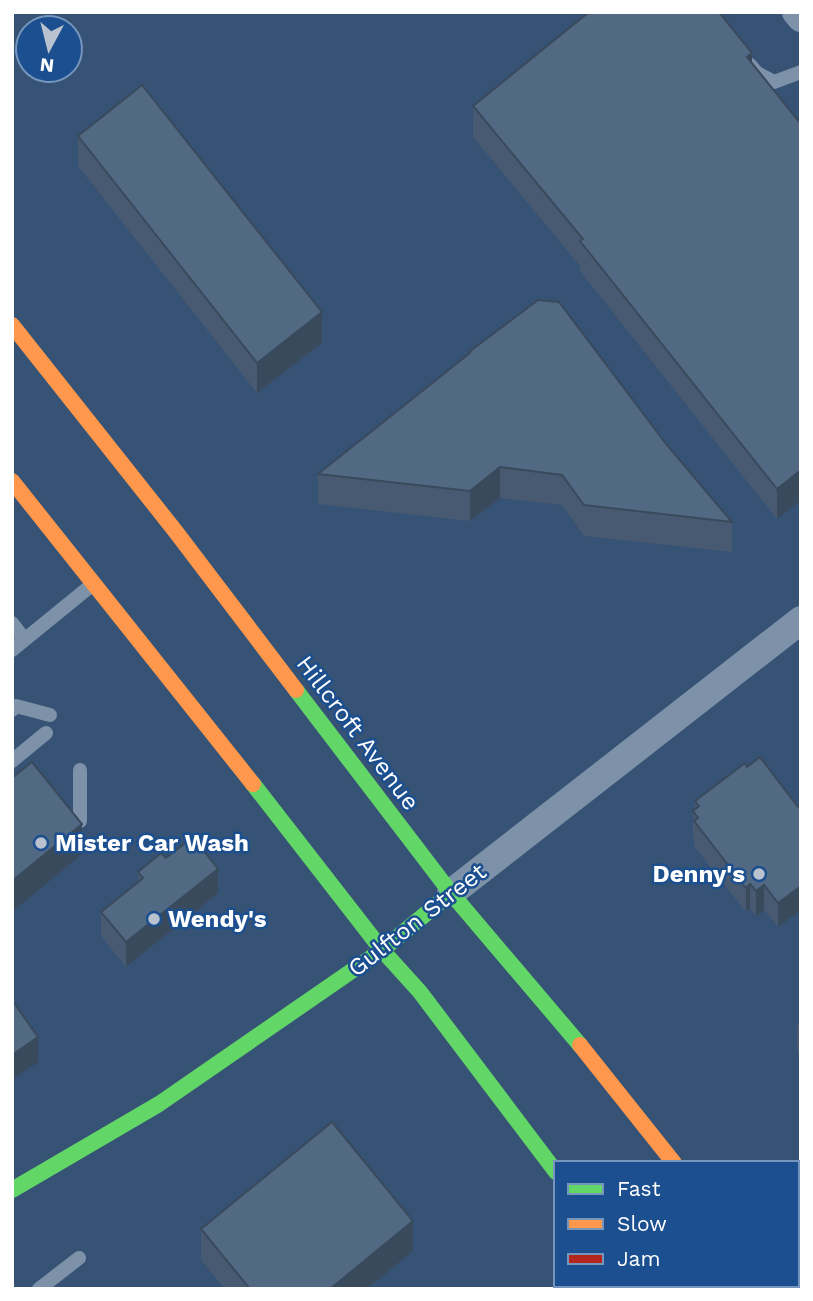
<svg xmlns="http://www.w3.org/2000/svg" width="813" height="1301" font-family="'Work Sans',sans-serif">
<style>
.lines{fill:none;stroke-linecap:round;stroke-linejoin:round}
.lane{stroke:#7d92a8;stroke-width:14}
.street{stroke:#7d92a8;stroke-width:28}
.fast{stroke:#63d668;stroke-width:16}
.slow{stroke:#ff974d;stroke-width:16}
.jam{stroke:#b3261e;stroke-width:16}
.wall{fill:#475a72}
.shaded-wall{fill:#394a5c}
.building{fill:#526984;stroke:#394a5c;stroke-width:2}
.poi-dot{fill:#b9c2ce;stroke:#1b4f8f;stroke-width:2.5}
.labels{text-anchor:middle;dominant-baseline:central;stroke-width:5;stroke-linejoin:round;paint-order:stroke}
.street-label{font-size:24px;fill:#fff;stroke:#1b4f8f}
.poi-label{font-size:24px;font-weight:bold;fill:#fff;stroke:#1b4f8f;text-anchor:start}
</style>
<rect width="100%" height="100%" fill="#365274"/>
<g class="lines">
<!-- lane -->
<g class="lane">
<polyline points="749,64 757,73 774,82 801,72"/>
<polyline points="12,623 24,639"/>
<polyline points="12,650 93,584"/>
<polyline points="12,710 16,706 50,715"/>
<polyline points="12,761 46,733"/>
<polyline points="80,821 80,770"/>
<polyline points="39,1289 79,1258"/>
</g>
<!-- street -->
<g class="street">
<polyline points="796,12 801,18"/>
<polyline points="451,893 801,620"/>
</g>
<!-- fast -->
<g class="fast">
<polyline points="296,690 451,893 580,1045"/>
<polyline points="253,784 382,950 420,992 556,1172"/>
<polyline points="12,1190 159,1104 382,950 451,893"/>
</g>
<!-- slow -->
<g class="slow">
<polyline points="12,325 176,532 296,690"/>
<polyline points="12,481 253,784"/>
<polyline points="580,1045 674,1163"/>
<polyline points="642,1285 644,1289"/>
</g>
<!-- jam -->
<polyline class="jam" points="771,1285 773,1289"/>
</g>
<!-- wall -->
<g class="wall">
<polygon points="752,63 801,124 777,519 580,271 580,266 473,137 473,106"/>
<polygon points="78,136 322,343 257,393 78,166"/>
<polygon points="469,352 666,444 732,522 732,552 584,536 562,505 500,498 470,521 318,504 318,474 469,354"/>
<polygon points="747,767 798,807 801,805 801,910 778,927 764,910 756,916 750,908 746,912 694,846 694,837 693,835 693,811 695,809 695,801"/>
<polygon points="166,858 218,893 126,967 101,936 101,912 138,882 138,872"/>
<polygon points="801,1023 801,1054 797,1050 797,1026"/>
<polygon points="201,1229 413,1251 367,1289 225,1289 201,1260"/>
</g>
<!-- shaded-wall -->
<g class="shaded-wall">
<polygon points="752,53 752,83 747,57"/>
<polygon points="322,312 322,343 257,393 257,363"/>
<polygon points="500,467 500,498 470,521 470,491"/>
<polygon points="801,470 801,500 777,519 777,489"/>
<polygon points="82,824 82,854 12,912 12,881"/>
<polygon points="218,869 218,893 126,967 126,942"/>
<polygon points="750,884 750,908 746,912 746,888"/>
<polygon points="764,885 764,910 756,916 756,891"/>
<polygon points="801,886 801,910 778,927 778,903"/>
<polygon points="38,1037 38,1062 12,1080 12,1055"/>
<polygon points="413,1221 413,1251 367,1289 330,1289"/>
</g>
<!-- building -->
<g class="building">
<polygon points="589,12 719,12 752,53 747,57 801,124 801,470 777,489 580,241 583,239 473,106"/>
<polygon points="142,85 322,312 257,363 78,136"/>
<polygon points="538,300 559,302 666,444 732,522 584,505 562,475 500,467 470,491 318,474 470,353 469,352"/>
<polygon points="760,757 798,807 801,805 801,886 778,903 764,885 756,891 750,884 746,888 694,821 698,818 693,811 699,806 695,801 745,763 747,767"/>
<polygon points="32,762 82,824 12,881 12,778"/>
<polygon points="193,837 218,869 126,942 101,912 143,878 138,872 161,853 166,858"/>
<polygon points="12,1000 38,1037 12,1055"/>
<polygon points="332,1122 413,1221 330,1289 250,1289 201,1229"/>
</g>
<!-- markers -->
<g class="poi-dot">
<circle cx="41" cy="843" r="7"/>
<circle cx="759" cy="874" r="7"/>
<circle cx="154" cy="919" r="7"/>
</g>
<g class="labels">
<!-- street labels -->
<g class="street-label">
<text transform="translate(358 733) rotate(53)">Hillcroft Avenue</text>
<text transform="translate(417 920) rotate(-38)">Gulfton Street</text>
</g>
<!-- poi labels -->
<g class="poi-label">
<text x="55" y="843">Mister Car Wash</text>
<text x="745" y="874" text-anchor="end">Denny's</text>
<text x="168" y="919">Wendy's</text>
</g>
</g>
<!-- border -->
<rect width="813" height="1301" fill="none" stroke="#ffffff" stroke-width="28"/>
<!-- legend -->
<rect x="554" y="1161" width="245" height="126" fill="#1b4f8f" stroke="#7695bc" stroke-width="2"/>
<rect x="568" y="1184" width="35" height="10" fill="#63d668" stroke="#7695bc" stroke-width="2"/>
<text x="617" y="1196" font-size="21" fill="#ffffff">Fast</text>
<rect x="568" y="1219" width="35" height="10" fill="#ff974d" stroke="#7695bc" stroke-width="2"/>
<text x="617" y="1231" font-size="21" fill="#ffffff">Slow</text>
<rect x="568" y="1254" width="35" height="10" fill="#b3261e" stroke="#7695bc" stroke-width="2"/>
<text x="617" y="1266" font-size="21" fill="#ffffff">Jam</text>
<!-- north arrow -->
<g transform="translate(49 49) rotate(187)"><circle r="33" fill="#1b4f8f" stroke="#7695bc" stroke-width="2"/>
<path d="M0-5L12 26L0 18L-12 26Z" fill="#b9c2ce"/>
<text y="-10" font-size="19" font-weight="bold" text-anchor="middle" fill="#ffffff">N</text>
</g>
</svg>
